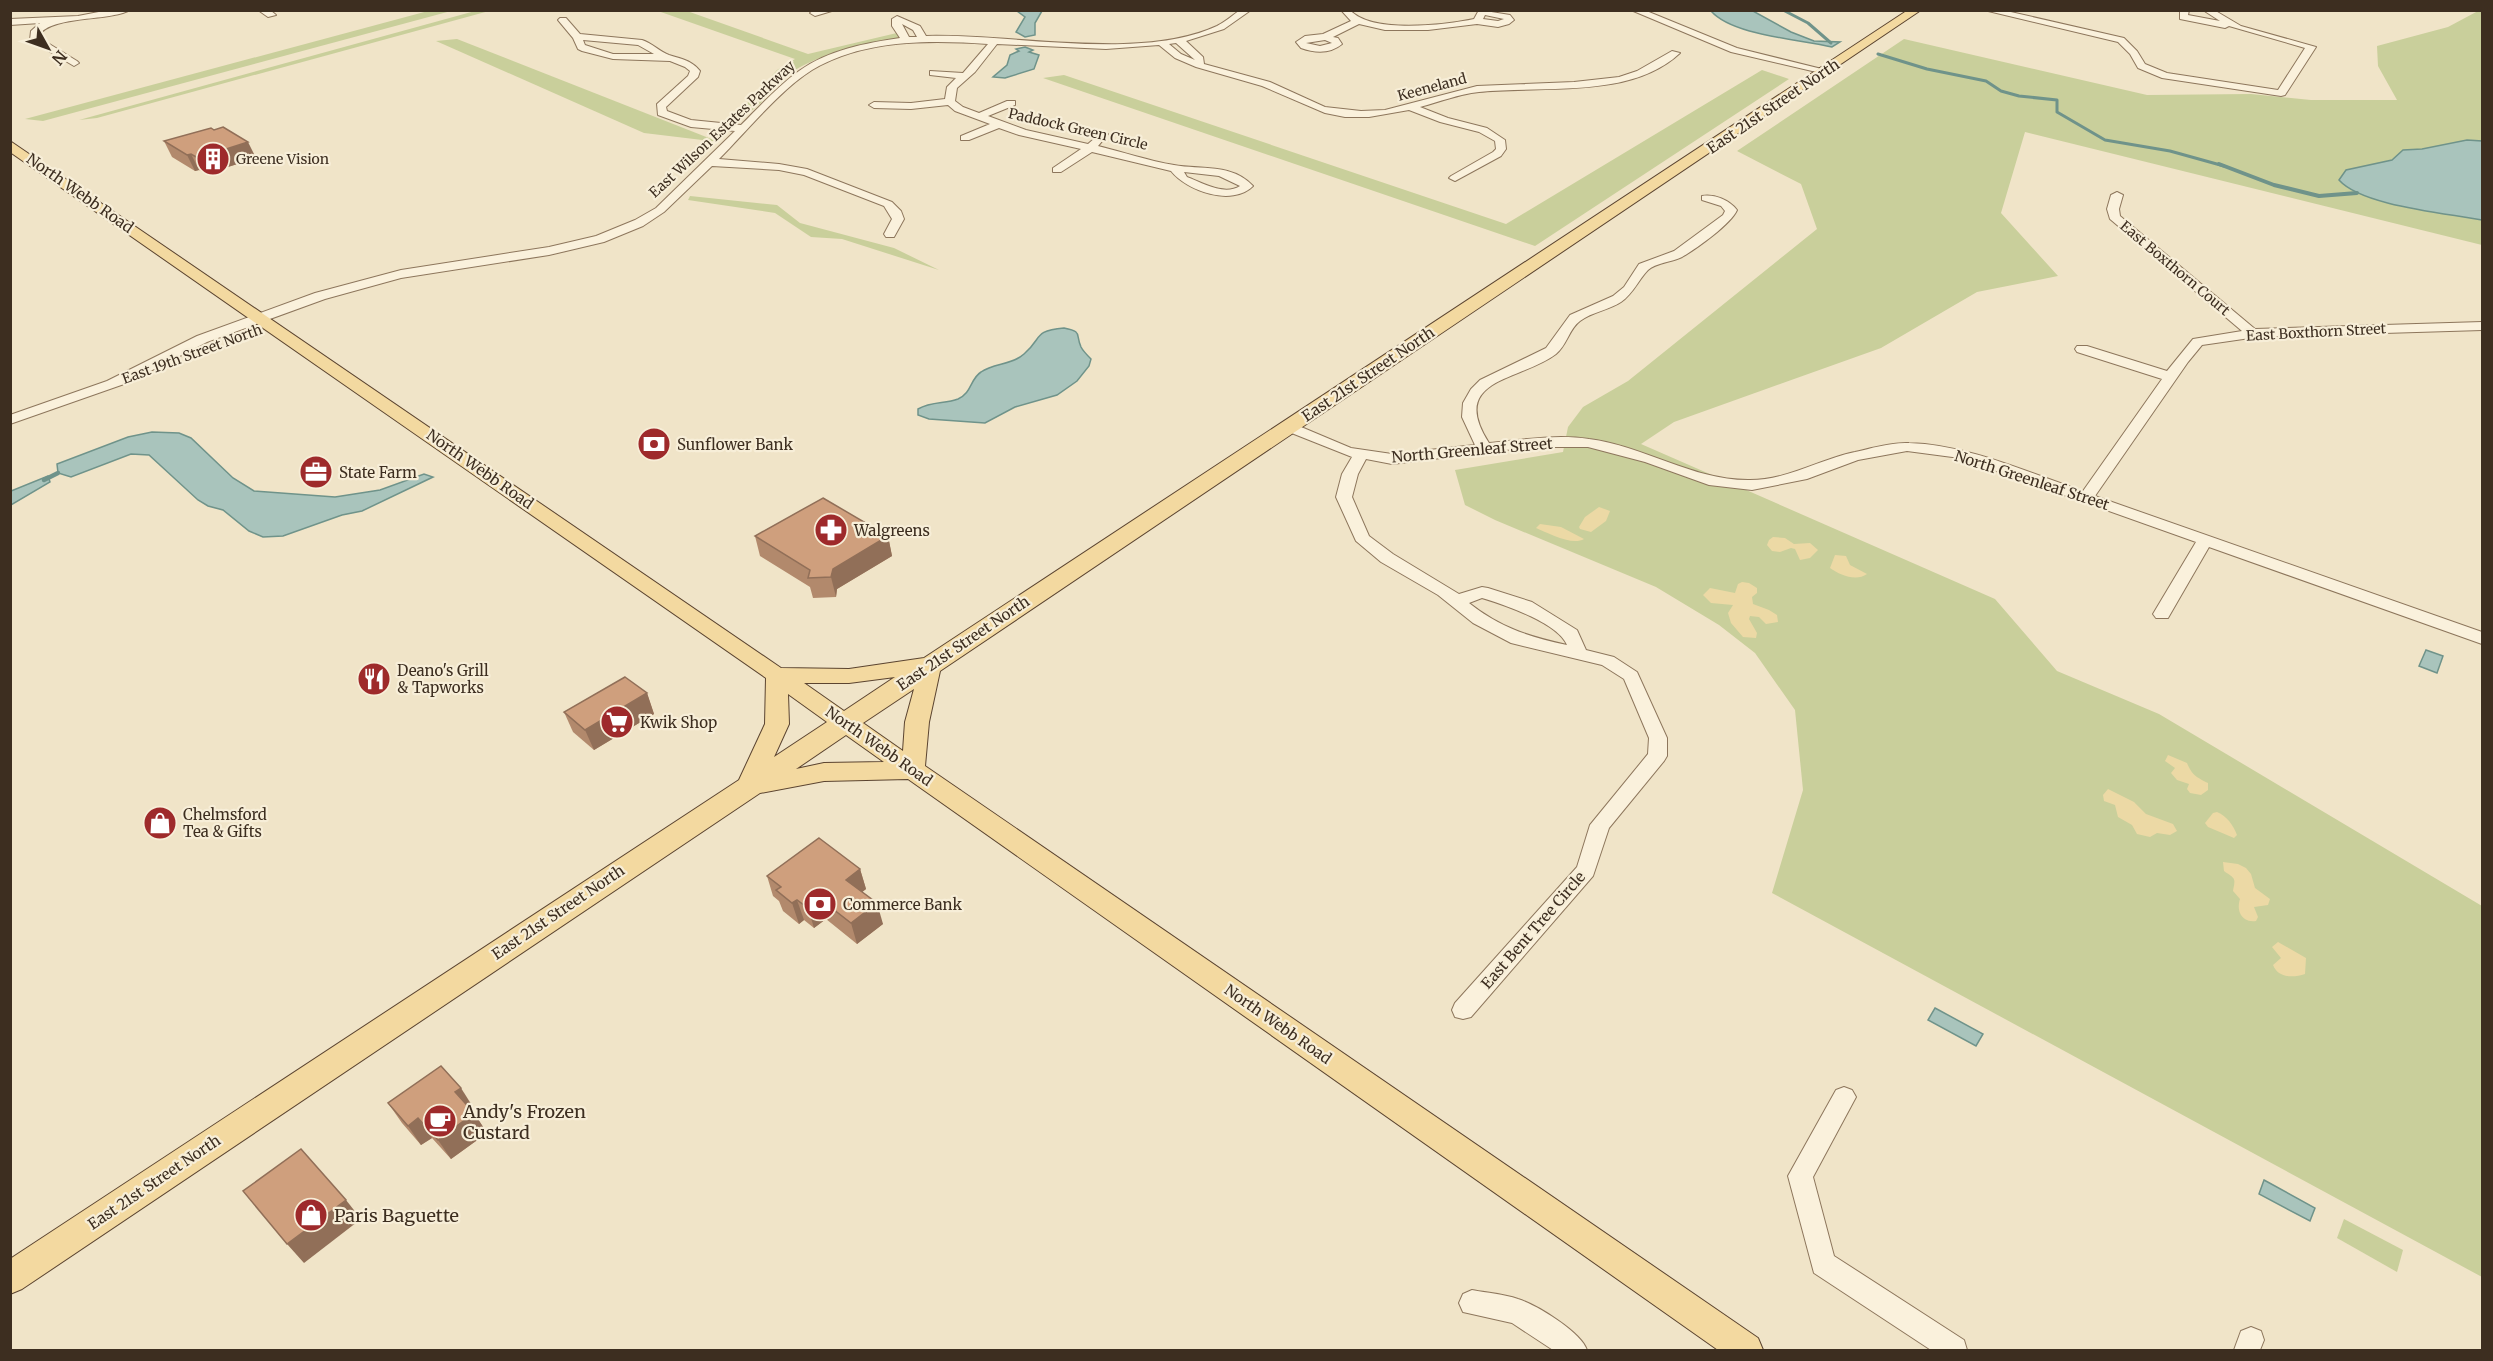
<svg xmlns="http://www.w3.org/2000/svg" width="2493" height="1361" font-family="Merriweather,serif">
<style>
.green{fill:#c9cf9b}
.sand{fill:#ecd9a5}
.water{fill:#a9c4bc;stroke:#6f938a;stroke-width:1.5}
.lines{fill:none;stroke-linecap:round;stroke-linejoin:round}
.stream-far2{stroke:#6f938a;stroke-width:3}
.stream-far1{stroke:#6f938a;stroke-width:4}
.stream{stroke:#6f938a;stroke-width:4.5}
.minor-casing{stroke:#8d765c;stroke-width:2}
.major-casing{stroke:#5b4430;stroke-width:2}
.minor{fill:#faf1dc;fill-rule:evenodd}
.major{fill:#f3d9a0;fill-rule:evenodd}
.wall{fill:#b2896c}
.shaded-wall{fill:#916f58}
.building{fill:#cf9f7d;stroke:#916f58;stroke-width:1.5}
.labels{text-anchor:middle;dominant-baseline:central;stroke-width:4.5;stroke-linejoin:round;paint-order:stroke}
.far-street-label{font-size:14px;fill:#3d2e20;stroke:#f7eed8}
.far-poi-label{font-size:14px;fill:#3d2e20;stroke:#f7eed8;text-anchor:start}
.street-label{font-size:15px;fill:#3d2e20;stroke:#f7eed8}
.poi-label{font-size:15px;fill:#3d2e20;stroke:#f7eed8;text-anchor:start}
.near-poi-label{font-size:18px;fill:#3d2e20;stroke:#f7eed8;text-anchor:start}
</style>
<rect width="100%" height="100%" fill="#f0e4c8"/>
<!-- green -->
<g class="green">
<polygon points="428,11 451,11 43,121 25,119"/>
<polygon points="475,11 489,11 97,118 79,120"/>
<path d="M658,11H687L808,54L901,32L907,41C870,42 828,51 795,70C773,84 761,113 734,118L777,70L795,59Z"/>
<polygon points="2478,11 2482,11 2482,245 2025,132 2001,213 2058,276 1977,292 1881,348 1674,422 1641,444 1995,599 2057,671 2159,714 2482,906 2482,1277 1772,893 1803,790 1795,710 1755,653 1719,625 1656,587 1495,520 1465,505 1455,470 1563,452 1568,427 1583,407 1628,381 1817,229 1801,184 1737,151 1904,39 2147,95 2251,94 2311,100 2397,100 2378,66 2377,46 2448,27"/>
<polygon points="457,39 719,142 644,133 436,41"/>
<polygon points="1762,70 1789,79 1535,246 1043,78 1064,75 1506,224"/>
<polygon points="690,196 777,205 800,223 894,248 939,270 842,239 811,237 775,213 688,200"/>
<polygon points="2344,1219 2403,1250 2397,1272 2337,1238"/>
</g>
<!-- sand -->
<g class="sand">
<polygon points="1599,507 1610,511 1606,521 1591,532 1580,529 1579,527 1585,517"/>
<path d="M1540,524L1561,527L1584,539C1572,546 1548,533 1536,528Z"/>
<polygon points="1773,537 1785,538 1794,544 1810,543 1818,550 1810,558 1800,560 1795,549 1791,548 1780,552 1772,551 1767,545 1769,540"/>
<path d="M1835,555L1846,556L1850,565L1867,574C1856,582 1840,575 1830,568Z"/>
<polygon points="1742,582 1749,583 1757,588 1757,593 1752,597 1753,604 1769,610 1777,615 1778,622 1766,624 1759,617 1750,616 1749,619 1757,633 1756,638 1743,637 1731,623 1728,613 1733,605 1711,603 1703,595 1710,588 1735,593 1738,584"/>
<path d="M2168,755L2187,763C2192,775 2196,777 2208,783V790L2201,795L2190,793L2187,789L2189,784L2177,780L2171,773L2175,768L2165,761Z"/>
<polygon points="2108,789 2134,802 2146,814 2173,824 2177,831 2170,835 2157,833 2150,837 2137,834 2132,825 2118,817 2115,805 2104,801 2103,795"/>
<path d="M2217,812C2227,816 2233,825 2237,835L2234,838L2208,827L2205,823L2213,813Z"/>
<path d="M2223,862L2238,864L2246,868L2251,874L2255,888L2270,899L2268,905L2254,907L2258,917L2256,921C2242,923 2236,911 2240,899L2233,891C2236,877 2235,879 2224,871Z"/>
<path d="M2278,942L2306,958L2305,974C2293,978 2278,978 2273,965L2281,958L2272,947Z"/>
</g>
<!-- water -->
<g class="water">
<polygon points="1017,11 1042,11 1035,23 1035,35 1025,37 1016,32 1025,17"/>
<path d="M1711,11H1753L1791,32L1814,41L1840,42L1832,47C1800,39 1733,36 1711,11Z"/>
<polygon points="1025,47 1033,50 1029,52 1039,55 1034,69 1005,78 993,77 1007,65 1010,55 1019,51 1016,49"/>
<path d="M2467,140L2482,141V220C2446,213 2362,206 2339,180L2346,170L2392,160L2403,150L2422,149Z"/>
<path d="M1064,328C1083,332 1075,333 1081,347C1083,351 1088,356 1091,359L1089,366L1077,381L1057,395L1015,407L985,423L929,419L918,415V409C932,401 945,404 958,399C972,393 970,379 981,372C994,363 1012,365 1024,354C1043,338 1032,331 1064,328Z"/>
<polygon points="152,432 179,433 191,438 233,478 254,491 335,497 380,490 424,474 433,477 362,511 342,515 283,536 263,537 249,531 223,510 208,506 198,500 149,455 131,454 71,477 58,473 57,464 128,437"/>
<polygon points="48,476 50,482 11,505 11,491"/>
<polygon points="2426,650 2443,656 2437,673 2419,666"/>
<polygon points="1935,1008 1983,1034 1976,1046 1928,1020"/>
<polygon points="2264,1180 2315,1208 2310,1221 2259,1194"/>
</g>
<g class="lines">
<!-- stream-far2 -->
<g class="stream-far2">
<polyline points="1783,10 1808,23 1831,43"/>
<polyline points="1878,54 1927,69 1986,81 2001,91 2019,96 2057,100 2057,112 2105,140 2170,151 2224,166"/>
</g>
<!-- stream-far1 -->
<polyline class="stream-far1" points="2219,164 2274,185 2319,196 2357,193"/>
<!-- stream -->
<polyline class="stream" points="44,480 58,473"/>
<!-- minor casing -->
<g class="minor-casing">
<g id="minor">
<path d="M109,10H130C108,22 48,15 38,37L77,61L79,63L74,66L30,40L31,31L40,23L10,25V19L78,16Z"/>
<polygon points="258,10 270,10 276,15 268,17"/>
<polygon points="814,10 835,10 815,16 810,13"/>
<path d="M1240,10H1251L1224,29L1186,41L1203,57L1204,64L1270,82L1325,107L1361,111L1385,110L1477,86L1574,82L1619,77L1637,71L1672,51L1680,53C1630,100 1541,85 1479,92C1459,94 1439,102 1420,107L1448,118L1487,128L1505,140L1506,149L1501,156L1455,181L1449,178L1451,176L1493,152L1496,149L1495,141L1479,132L1440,122L1409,110L1369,117H1345L1325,113L1262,86L1196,67L1175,58L1159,45L1106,49L997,44L975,72L957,88L955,101L963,107L979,113L1007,101H1015V105L988,116L1026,130L1088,144L1103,131L1108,134L1098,146C1123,152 1149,161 1174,165C1201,170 1232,163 1253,186C1232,207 1187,191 1171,171L1092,152L1061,172H1053V168L1081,149L1019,135L999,128L969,140H961V136L990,124L955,111L948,105L911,109L874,108L869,105L874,102L911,103L945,99L947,87L956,78L930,75V71L963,73L988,44C930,40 864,39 812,70C780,90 746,132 719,159L779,164L807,169L892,202L901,211L904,219L894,237H886L884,234L892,219L884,206L804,175L779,170L712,166L664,212L643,226L604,242L549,255L401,278L325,299L207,342L127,383L10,424V415L107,381L197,336L315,293L401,270L549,247L596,236L635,220L656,208L735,131L691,127L658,115L657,104L688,76L690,71L685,67L670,61L613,59L582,51L578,49L573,38L558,20L560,18H566L580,34L642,40C652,43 660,52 669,55C682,59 691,60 700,71L698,77L666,107L667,111L691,120L741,125C759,107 778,86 799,71C828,50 866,43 900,38L892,26V19L897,16L920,26L926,36C1011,33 1139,62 1217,26C1225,22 1233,15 1240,10ZM902,24L913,30L917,37H909ZM583,40L638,45L654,54H613L585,45ZM1176,43L1195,60L1181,54L1169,44ZM1184,172L1219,176L1240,186C1224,196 1203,183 1187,177Z"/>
<path d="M1341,10H1350C1371,34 1445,25 1474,19L1479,10L1510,15L1514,20L1509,24L1498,27L1477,24L1428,30H1385L1359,24L1333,37L1338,38L1342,44C1330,54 1315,53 1301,48L1296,42L1305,36L1323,34L1351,21ZM1485,15L1504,19L1498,21L1483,19ZM1325,40L1332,43L1320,46L1306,43Z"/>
<polygon points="1631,10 1644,10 1737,48 1830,71 1825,74 1731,52"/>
<polygon points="1984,10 2002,10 2124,38 2137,51 2145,64 2167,73 2278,90 2305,48 2229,26 2225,28 2180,19 2180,10 2189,10 2188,15 2220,21 2203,10 2214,10 2241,26 2316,47 2285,95 2281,96 2162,78 2138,68 2130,54 2118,42"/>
<path d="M2117,192L2123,195L2119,209L2120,216L2255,329L2482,322V330L2257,337L2202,345L2188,362L2095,496L2482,632V644L2209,547L2168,618H2156L2153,614L2196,542L1960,458L1907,451L1858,460L1807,479L1752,490L1709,485L1645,462L1588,447H1530L1392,464L1366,459L1358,474L1352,497L1369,536L1393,554L1459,594L1482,587L1488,588L1532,602L1577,630L1586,650L1614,657L1637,672L1667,738V756L1664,761L1609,828L1593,876L1471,1017L1463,1019L1455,1017L1452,1010L1455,1003L1577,867L1590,825L1648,754L1649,738L1624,679L1602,665L1511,643L1473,623L1438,595L1381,562L1356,541L1336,497L1342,474L1352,457L1284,430L1282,427L1284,424H1294L1351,448L1392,454L1475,445L1462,417L1463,403L1471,389L1480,380L1546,348L1570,315L1613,296L1624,287L1639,264L1674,251L1723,215L1725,211L1721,206L1702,200V196C1715,194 1729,200 1737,210C1731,224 1696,249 1682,257C1672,262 1655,263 1648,270C1638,280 1634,293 1621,302C1609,310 1592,312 1580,321C1569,329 1567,345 1556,354C1521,381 1447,378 1489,443C1521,440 1556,434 1589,439C1644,446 1694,481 1750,480C1788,480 1820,459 1855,452C1872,448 1892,442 1909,443C1969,445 2026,472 2083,491L2162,379L2077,352L2075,349L2077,346H2087L2167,371L2193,339L2242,331L2110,219L2107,209L2111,195ZM1482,598C1505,605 1558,623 1567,645C1527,636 1501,628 1469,603Z"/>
<polygon points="1844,1087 1852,1090 1856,1097 1813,1177 1834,1256 1964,1340 1967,1350 1931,1350 1814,1273 1788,1176 1836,1090"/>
<path d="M1472,1290C1487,1293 1504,1294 1518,1299C1537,1305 1581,1332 1587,1350H1553L1512,1323L1463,1312L1459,1303L1463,1294Z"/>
<polygon points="2251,1327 2261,1331 2264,1340 2260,1350 2234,1350 2241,1331"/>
</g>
</g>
<!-- major casing -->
<g class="major-casing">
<path id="major" d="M1908,10H1921L940,671L929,722L925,766L1758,1338L1763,1350H1718L908,779L824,781L760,793L22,1289L10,1294V1259L739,780L765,724L766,678L10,152V141L781,668L849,669L924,658ZM895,677L844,711L804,683H849ZM914,689L905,722L903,751L863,723ZM788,694L827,722L774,757L789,724ZM846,735L884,762L824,763L796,769Z"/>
</g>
<!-- minor -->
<use href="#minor" class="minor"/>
<!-- major -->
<use href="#major" class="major"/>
</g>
<!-- wall -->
<g class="wall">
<polygon points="164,141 256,158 206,174 199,170 195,171 172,157"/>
<polygon points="755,536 888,536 892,556 837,589 836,597 813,598 810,587 760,556"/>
<polygon points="647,693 654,714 594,750 573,732 564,712"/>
<polygon points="860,869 866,889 862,892 883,924 857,944 826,919 814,928 804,920 799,924 783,911 779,901 773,896 767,876"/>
<polygon points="388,1103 473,1107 471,1109 474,1113 487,1133 451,1159 432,1138 421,1145 402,1123"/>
</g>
<!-- shaded-wall -->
<g class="shaded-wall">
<polygon points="248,142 256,158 206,174 198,158"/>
<polygon points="191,154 199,170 195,171 187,155"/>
<polygon points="888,536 892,556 837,589 836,597 831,577 833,569"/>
<polygon points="647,693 654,714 594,750 585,730"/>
<polygon points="860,869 866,889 852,900 846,880"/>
<polygon points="820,899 826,919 814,928 808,908"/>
<polygon points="797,900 804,920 799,924 792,903"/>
<polygon points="877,903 883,924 857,944 851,923"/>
<polygon points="461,1088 473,1107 468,1112 455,1092"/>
<polygon points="474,1113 487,1133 451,1159 438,1140"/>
<polygon points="418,1118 432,1138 421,1145 408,1126"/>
<polygon points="346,1200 361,1219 304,1263 287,1244"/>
</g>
<!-- building -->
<g class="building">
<polygon points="223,127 248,142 198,158 191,154 187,155 164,141 211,128 214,130"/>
<polygon points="823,498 888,536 833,569 831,577 808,578 810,570 755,536"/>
<polygon points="625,677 647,693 585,730 564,712"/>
<polygon points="819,838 860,869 846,880 877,903 851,923 820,899 808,908 797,900 792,903 776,890 781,887 767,876"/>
<polygon points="441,1066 461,1088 455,1092 474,1113 438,1140 418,1118 408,1126 388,1103"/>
<polygon points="301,1149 346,1200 287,1244 243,1191"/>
</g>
<!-- icons -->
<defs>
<g id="building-disc" transform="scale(1.725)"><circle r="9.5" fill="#9e2a2b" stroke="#f7eed8"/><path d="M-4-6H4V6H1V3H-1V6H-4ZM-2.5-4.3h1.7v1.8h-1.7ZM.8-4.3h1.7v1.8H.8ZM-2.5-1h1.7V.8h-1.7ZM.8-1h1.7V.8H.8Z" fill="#fff"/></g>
<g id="bank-disc" transform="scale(1.725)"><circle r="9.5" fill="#9e2a2b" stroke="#f7eed8"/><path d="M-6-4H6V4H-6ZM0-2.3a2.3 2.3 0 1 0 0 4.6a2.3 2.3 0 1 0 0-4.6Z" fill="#fff"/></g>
<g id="office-disc" transform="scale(1.725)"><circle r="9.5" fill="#9e2a2b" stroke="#f7eed8"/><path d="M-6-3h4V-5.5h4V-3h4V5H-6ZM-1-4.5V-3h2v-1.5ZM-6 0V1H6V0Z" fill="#fff"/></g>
<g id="pharmacy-disc" transform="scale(1.725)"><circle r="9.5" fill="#9e2a2b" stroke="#f7eed8"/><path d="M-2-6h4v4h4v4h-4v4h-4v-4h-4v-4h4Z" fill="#fff"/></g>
<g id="restaurant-disc" transform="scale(1.725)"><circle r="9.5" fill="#9e2a2b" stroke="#f7eed8"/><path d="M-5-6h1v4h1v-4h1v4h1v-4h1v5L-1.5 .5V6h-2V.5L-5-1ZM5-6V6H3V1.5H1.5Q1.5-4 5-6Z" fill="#fff"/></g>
<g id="supermarket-disc" transform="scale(1.725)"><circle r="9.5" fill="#9e2a2b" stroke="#f7eed8"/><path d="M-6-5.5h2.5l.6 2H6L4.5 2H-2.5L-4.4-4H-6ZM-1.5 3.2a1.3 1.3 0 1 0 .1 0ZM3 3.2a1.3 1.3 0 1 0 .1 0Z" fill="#fff"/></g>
<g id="shop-disc" transform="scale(1.725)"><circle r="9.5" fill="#9e2a2b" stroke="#f7eed8"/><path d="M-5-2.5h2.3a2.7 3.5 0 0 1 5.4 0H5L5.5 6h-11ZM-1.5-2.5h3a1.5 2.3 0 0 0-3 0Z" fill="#fff"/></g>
<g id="cafe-disc" transform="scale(1.725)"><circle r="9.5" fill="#9e2a2b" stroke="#f7eed8"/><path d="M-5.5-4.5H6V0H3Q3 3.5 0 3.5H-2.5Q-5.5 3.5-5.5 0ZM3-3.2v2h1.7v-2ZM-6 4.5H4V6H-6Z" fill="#fff"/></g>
</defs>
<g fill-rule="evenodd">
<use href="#building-disc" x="213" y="159"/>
<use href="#bank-disc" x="654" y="444"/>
<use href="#office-disc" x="316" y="472"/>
<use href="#pharmacy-disc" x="831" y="530"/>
<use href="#restaurant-disc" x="374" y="679"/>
<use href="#supermarket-disc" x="617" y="722"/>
<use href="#shop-disc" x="160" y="823"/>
<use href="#bank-disc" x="820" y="904"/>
<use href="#cafe-disc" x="440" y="1121"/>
<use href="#shop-disc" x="311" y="1215"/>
</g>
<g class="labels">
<!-- far-street labels -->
<g class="far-street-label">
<text transform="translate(1432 87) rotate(-15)">Keeneland</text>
<text transform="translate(722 129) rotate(-43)">East Wilson Estates Parkway</text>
<text transform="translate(1078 129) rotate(13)">Paddock Green Circle</text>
<text transform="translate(2175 268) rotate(40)">East Boxthorn Court</text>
<text transform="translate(2316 332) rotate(-3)">East Boxthorn Street</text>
<text transform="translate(192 354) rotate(-20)">East 19th Street North</text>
</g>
<!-- far-poi labels -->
<g class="far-poi-label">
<text x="236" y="159">Greene Vision</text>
</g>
<!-- street labels -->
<g class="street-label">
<text transform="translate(1773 106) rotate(-34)">East 21st Street North</text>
<text transform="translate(80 193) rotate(35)">North Webb Road</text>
<text transform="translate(1368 374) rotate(-34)">East 21st Street North</text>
<text transform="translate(1472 450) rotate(-5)">North Greenleaf Street</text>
<text transform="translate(480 469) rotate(35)">North Webb Road</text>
<text transform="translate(2032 480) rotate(18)">North Greenleaf Street</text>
<text transform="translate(963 643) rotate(-34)">East 21st Street North</text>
<text transform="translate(879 746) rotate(35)">North Webb Road</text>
<text transform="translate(558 912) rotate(-34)">East 21st Street North</text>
<text transform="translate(1533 930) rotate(-49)">East Bent Tree Circle</text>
<text transform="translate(1278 1024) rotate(35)">North Webb Road</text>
<text transform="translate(154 1182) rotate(-34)">East 21st Street North</text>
</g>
<!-- poi labels -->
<g class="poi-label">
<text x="677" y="444">Sunflower Bank</text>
<text x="339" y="472">State Farm</text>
<text x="854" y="530">Walgreens</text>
<text x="397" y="670">Deano's Grill<tspan x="397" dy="17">&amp; Tapworks</tspan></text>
<text x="640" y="722">Kwik Shop</text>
<text x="183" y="814">Chelmsford<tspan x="183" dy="17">Tea &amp; Gifts</tspan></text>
<text x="843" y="904">Commerce Bank</text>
</g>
<!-- near-poi labels -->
<g class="near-poi-label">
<text x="463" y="1111">Andy's Frozen<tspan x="463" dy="21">Custard</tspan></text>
<text x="334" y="1215">Paris Baguette</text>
</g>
</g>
<!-- border -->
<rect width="2493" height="1361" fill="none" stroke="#3d2e20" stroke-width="24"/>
<!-- north arrow -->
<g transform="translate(48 48) rotate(130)" stroke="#f7eed8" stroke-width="4.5" paint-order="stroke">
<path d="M0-4.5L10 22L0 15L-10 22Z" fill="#3d2e20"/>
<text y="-9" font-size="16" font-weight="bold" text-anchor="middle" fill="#3d2e20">N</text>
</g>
</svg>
